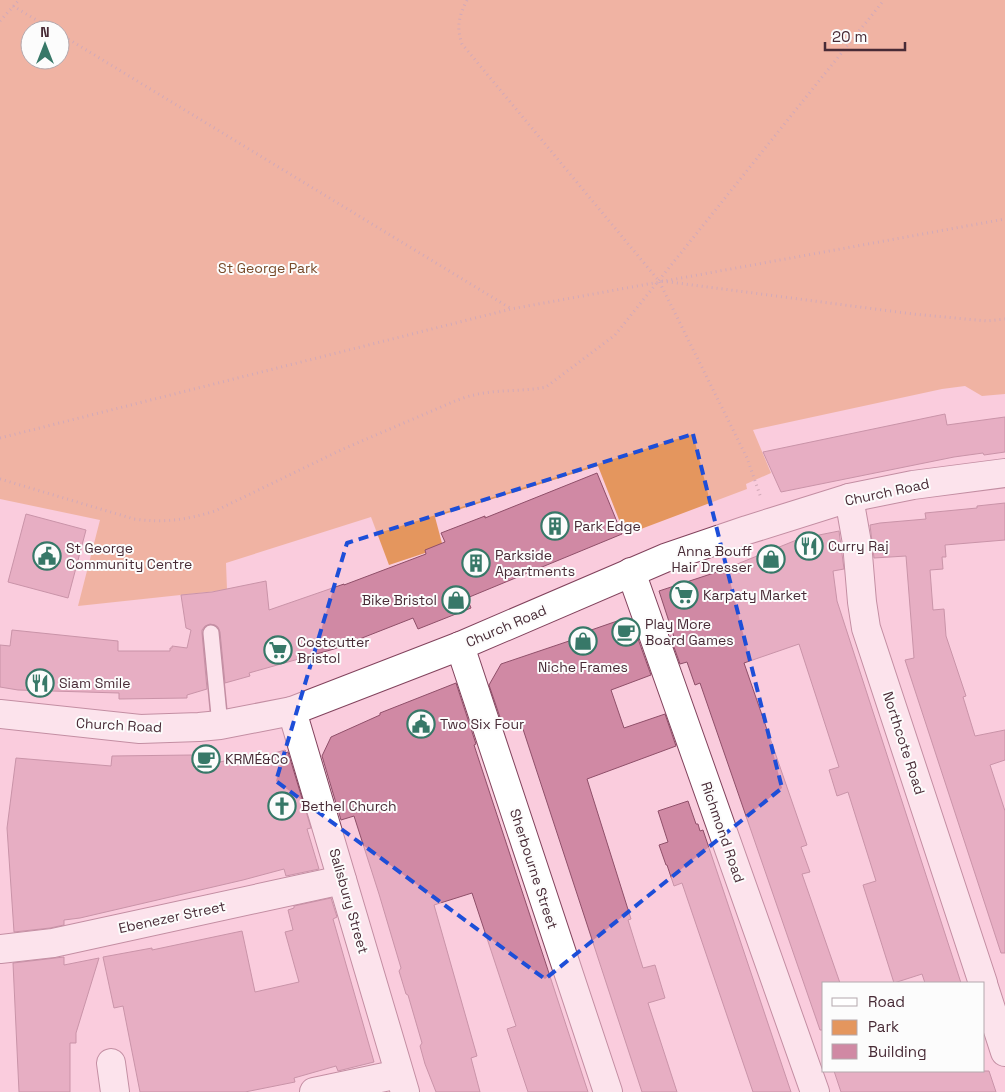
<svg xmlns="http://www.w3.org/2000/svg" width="1005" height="1092" font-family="'Space Grotesk',sans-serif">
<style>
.green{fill:#e4965e;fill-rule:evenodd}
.building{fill:#d089a4;stroke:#8f4f69}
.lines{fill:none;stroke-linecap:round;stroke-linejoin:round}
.service-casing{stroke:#82435d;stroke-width:18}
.minor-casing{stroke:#82435d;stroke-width:30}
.primary-casing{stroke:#82435d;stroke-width:30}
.path{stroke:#a37e8c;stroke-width:3;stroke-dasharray:1 4;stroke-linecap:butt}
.service{stroke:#fff;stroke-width:15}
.minor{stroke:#fff;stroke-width:28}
.primary{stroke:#fff;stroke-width:28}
.marked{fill:none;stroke:#1d4ed8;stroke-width:4;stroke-dasharray:10 6;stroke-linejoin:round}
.labels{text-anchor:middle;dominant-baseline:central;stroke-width:4;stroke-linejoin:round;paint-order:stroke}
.park-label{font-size:14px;fill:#784b2a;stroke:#fcfcfc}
.street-label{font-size:14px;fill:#482b36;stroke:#fcfcfc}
.poi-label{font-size:14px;fill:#482b36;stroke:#fcfcfc;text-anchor:start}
</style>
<rect width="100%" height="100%" fill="#faccdd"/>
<!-- green -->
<path class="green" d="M0,0H1005V394L982,396L965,386L942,389L753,430L771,473L746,484L747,489L625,535L598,466L435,517L443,547L389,565L371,517L226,563L227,590L78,606L100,520L0,499ZM30,30H60V60H30Z"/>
<!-- building -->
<g class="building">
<polygon points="945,414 947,425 1005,417 1005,452 984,455 983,453 954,457 781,492 763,452"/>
<polygon points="597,473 622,534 467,598 471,608 418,629 413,618 334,649 249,673 250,676 225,683 220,632 218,627 215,625 210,624 205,626 202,630 202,633 207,689 187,695 187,698 119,699 119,693 18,690 0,687 0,645 10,646 12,630 118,641 118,651 170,651 170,648 172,648 172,646 187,648 191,630 186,628 181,595 212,592 266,581 269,610 344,584 344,585 426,554 425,550 445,542 441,533 485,516 485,518"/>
<polygon points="1005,503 1005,540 945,545 946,557 942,557 943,569 930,570 933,610 944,609 946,636 966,696 963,697 975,736 1005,730 1005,760 990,765 1005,811 1005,953 1001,953 905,660 914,658 906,556 874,558 870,525 880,523 926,519 925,513 977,508 977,506"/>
<polygon points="26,514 86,530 68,598 8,582"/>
<polygon points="839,531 844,569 833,571 837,601 961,983 925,983 922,974 894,983 863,885 876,881 848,792 837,796 829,770 839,767 799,644 744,663 807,845 801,847 810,872 802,874 840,983 824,983 824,1030 820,1030 700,683 695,685 687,662 680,664 670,636 674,637 659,591 720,571 799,539"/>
<polygon points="623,619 632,622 651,675 611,690 624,728 665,714 676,746 587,779 631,919 628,920 643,968 655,965 665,998 648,1003 677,1092 642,1092 521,723 504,729 489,685 501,664 572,640 571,637"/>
<polygon points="456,683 476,744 474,745 588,1092 528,1092 507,1029 516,1026 472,893 434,905 477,1056 471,1058 480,1092 436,1092 425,1064 420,1046 422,1043 408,995 406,994 399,971 401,968 379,894 354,816 341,820 322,756 331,737 380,715 380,713"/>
<polygon points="285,750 285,753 288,752 311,828 307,829 319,869 286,876 284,869 243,880 80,918 64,920 64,925 50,928 14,932 7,828 16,758 111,766 112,756 192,755 216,753 220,762 241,757 243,762"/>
<polygon points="688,801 696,824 698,824 700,831 703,830 791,1092 753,1092 682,883 674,886 667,865 666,865 659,845 668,842 658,811"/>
<polygon points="331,898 337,917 333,919 374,1062 338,1071 336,1066 294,1078 295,1082 245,1092 140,1092 123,1006 114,1008 103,957 152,948 152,950 242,931 255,992 299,982 285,932 293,930 288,910 294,908 294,906"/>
<polygon points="64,957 64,965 99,958 76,1033 76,1043 70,1043 70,1092 19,1092 13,963"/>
<polygon points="834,1071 989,1071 996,1092 841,1092"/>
</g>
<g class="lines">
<!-- service casing -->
<g class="service-casing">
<polyline id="service" points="211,633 220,725"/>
</g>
<!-- minor casing -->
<g class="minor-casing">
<g id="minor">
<polyline points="849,498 857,543 862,602 866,628 983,983"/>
<polyline points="631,572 815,1092"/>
<polyline points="460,646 608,1092"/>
<polyline points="292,711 405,1092"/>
<polyline points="0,949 53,943 342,880"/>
<polyline points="984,987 1005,1052"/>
<polyline points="111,1063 115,1092"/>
<polyline points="314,1092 399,1074"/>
</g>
</g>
<!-- primary casing -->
<g class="primary-casing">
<polyline id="primary" points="0,714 140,729 199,727 220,725 292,711 460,646 665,558 747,530 849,498 913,485 1005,473"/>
</g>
<!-- path -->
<g class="path">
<path d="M467,0C459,16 456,27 462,44L659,281L747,458L761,498"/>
<polyline points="13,6 53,30"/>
<polyline points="0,21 19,0"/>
<polyline points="60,34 510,308"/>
<polyline points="662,281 913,314 987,321 1005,319"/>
<polyline points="0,438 511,309 1005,219"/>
<path d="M0,479L134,519C164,523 186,520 215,511L341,450L455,401C461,399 468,396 474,395C498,389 522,392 546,387L615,335L884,0"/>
</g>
<!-- service -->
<use href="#service" class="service"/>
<!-- minor -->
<use href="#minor" class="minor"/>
<!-- primary -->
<use href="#primary" class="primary"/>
</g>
<!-- marked area -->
<path d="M0 0H1005V1092H0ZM693,434L782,788L545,979L276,781L347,543Z" fill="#faccdd" fill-opacity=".55" fill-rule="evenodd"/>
<path class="marked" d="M693,434L782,788L545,979L276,781L347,543Z"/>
<!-- icons -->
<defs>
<g id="building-ring" transform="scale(1.4375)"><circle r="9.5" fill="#fcfcfc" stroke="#377868" stroke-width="1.5"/><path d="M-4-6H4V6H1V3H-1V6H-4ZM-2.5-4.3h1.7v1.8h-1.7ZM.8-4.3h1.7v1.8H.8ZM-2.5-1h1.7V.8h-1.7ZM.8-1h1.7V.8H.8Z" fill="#377868"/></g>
<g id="restaurant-ring" transform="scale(1.4375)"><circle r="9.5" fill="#fcfcfc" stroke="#377868" stroke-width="1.5"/><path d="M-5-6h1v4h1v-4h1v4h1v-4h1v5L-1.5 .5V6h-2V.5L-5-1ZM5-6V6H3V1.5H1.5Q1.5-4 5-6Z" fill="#377868"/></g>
<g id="civic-ring" transform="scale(1.4375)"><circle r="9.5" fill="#fcfcfc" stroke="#377868" stroke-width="1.5"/><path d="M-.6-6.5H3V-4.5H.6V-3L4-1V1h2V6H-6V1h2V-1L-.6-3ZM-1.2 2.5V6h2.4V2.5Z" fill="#377868"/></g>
<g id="shop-ring" transform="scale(1.4375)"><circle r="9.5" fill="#fcfcfc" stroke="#377868" stroke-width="1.5"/><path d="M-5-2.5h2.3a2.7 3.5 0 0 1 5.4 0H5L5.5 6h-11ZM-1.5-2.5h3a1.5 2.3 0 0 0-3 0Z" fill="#377868"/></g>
<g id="supermarket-ring" transform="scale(1.4375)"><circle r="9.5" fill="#fcfcfc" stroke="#377868" stroke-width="1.5"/><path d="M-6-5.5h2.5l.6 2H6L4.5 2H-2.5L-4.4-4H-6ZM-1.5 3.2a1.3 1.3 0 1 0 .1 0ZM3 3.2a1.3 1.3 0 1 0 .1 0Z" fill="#377868"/></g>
<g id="cafe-ring" transform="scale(1.4375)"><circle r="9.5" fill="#fcfcfc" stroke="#377868" stroke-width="1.5"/><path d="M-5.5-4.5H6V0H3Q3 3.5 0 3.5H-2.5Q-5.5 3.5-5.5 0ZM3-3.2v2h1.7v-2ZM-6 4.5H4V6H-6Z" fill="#377868"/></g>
<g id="church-ring" transform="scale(1.4375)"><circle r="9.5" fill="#fcfcfc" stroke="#377868" stroke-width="1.5"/><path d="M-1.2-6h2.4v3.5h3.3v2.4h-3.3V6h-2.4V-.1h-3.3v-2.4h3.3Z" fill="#377868"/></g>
</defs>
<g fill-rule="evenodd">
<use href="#building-ring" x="555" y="526"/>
<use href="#restaurant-ring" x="809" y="546"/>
<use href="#civic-ring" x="47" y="556"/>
<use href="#shop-ring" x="771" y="559"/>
<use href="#building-ring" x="476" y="563"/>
<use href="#supermarket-ring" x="684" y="595"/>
<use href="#shop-ring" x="456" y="600"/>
<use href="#cafe-ring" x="626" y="632"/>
<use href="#shop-ring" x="583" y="641"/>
<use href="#supermarket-ring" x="278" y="650"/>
<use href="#restaurant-ring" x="40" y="683"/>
<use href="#civic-ring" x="421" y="724"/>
<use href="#cafe-ring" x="206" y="759"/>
<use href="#church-ring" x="282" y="806"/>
</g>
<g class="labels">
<!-- park labels -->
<g class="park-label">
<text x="268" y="268">St George Park</text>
</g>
<!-- street labels -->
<g class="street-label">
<text transform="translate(887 492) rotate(-12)">Church Road</text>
<text transform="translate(506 626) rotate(-23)">Church Road</text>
<text transform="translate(119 725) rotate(3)">Church Road</text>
<text transform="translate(904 743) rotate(72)">Northcote Road</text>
<text transform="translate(723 832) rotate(71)">Richmond Road</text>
<text transform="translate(534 869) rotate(72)">Sherbourne Street</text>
<text transform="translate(349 901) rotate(74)">Salisbury Street</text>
<text transform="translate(172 917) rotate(-12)">Ebenezer Street</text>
</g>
<!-- poi labels -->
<g class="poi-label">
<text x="574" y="526">Park Edge</text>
<text x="828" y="546">Curry Raj</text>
<text x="66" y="548">St George<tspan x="66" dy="16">Community Centre</tspan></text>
<text x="752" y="551" text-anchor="end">Anna Bouff<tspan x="752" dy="16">Hair Dresser</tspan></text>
<text x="495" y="555">Parkside<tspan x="495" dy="16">Apartments</tspan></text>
<text x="703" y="595">Karpaty Market</text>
<text x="437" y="600" text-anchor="end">Bike Bristol</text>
<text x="645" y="624">Play More<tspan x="645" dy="16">Board Games</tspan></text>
<text x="297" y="642">Costcutter<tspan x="297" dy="16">Bristol</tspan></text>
<text x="583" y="667" text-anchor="middle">Niche Frames</text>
<text x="59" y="683">Siam Smile</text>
<text x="440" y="724">Two Six Four</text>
<text x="225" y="759">KRMÉ&amp;Co</text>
<text x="301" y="806">Bethel Church</text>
</g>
</g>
<!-- legend -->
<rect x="822" y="982" width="162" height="90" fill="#fcfcfc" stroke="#b4a8ad"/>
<rect x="832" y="998" width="25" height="8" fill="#ffffff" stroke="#b4a8ad"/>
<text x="868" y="1007" font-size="15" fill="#482b36">Road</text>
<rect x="832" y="1020" width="25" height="15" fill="#e4965e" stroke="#b4a8ad"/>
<text x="868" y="1032" font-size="15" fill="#482b36">Park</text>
<rect x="832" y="1044" width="25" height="15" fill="#d089a4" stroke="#b4a8ad"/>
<text x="868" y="1057" font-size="15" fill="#482b36">Building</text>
<!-- north arrow -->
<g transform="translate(45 45)"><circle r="24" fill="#fcfcfc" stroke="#b4a8ad"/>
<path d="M0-4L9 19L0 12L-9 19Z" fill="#377868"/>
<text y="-8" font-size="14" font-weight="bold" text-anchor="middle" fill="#482b36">N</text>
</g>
<!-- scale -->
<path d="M825 42v8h80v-8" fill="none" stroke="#482b36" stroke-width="2.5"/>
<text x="832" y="42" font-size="15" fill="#482b36" stroke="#fcfcfc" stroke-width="4" paint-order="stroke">20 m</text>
</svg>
